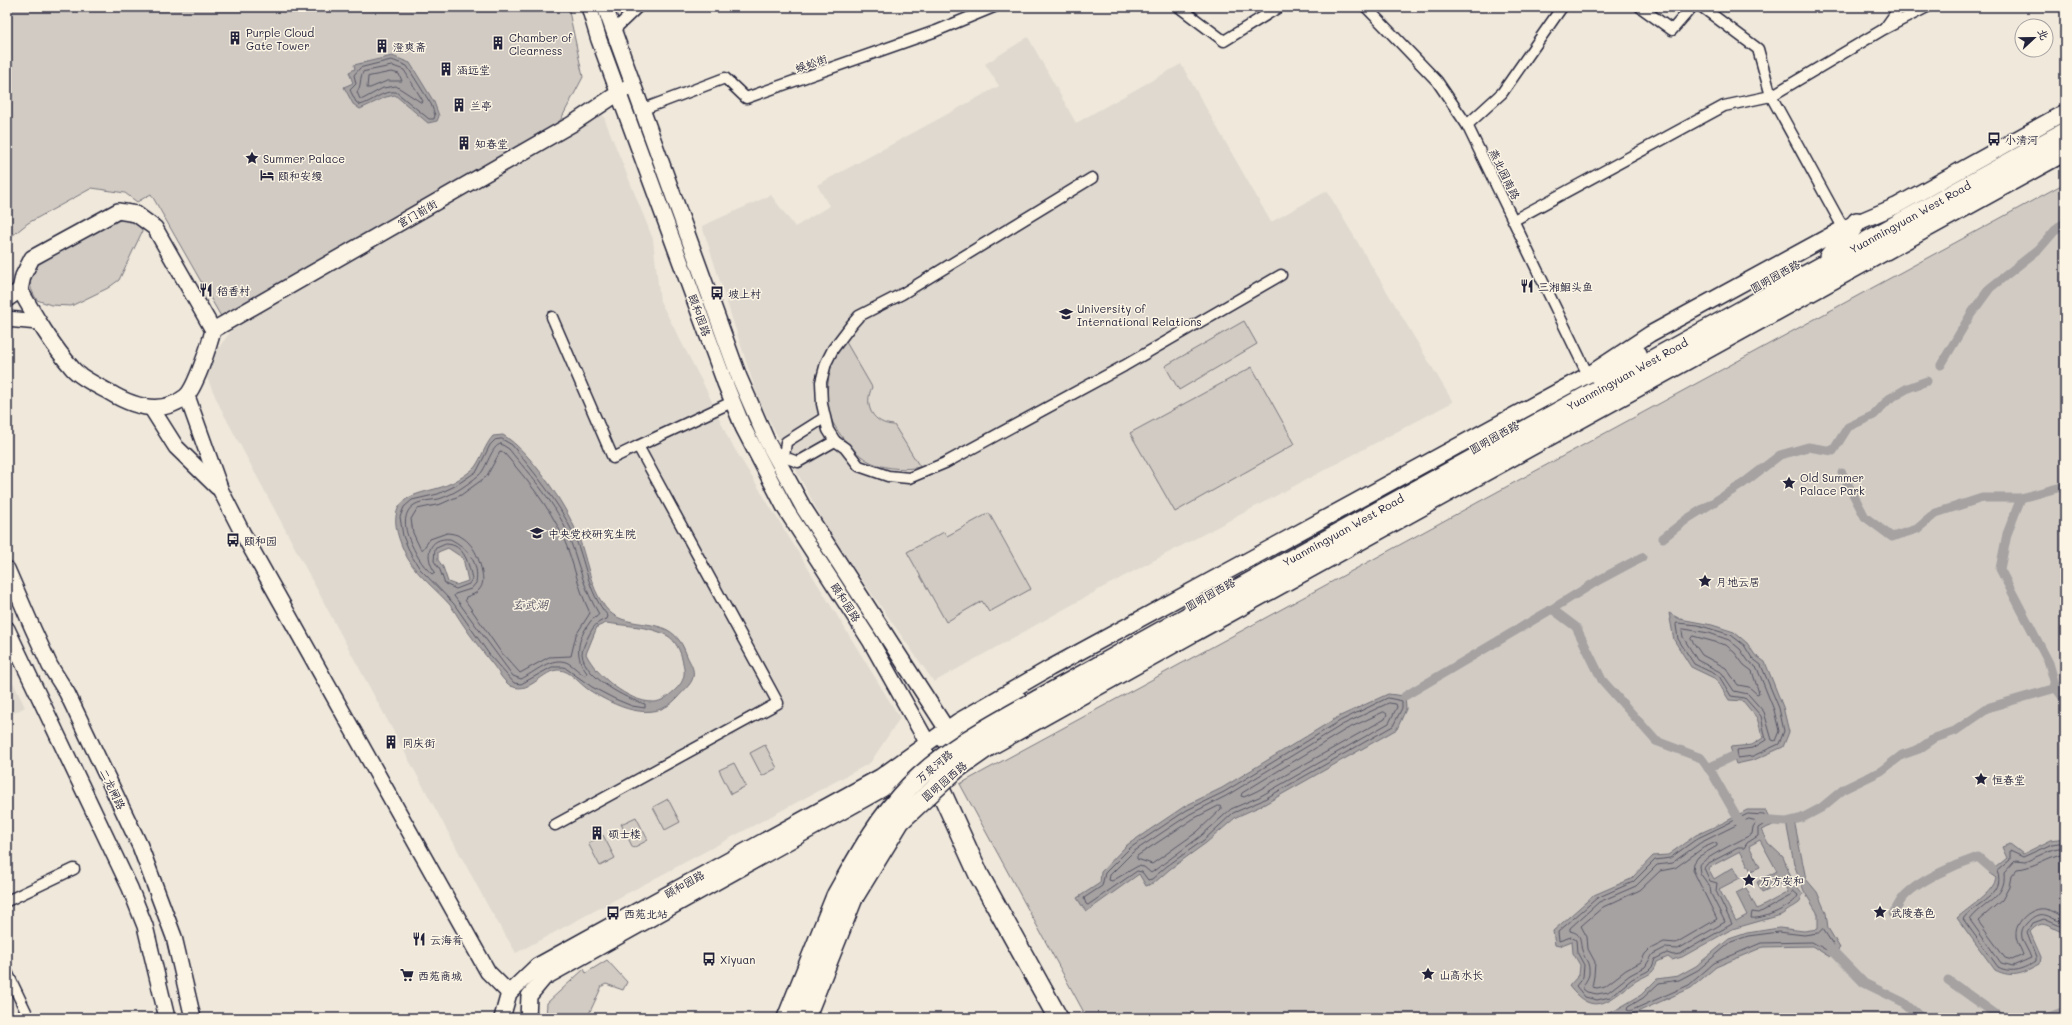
<svg xmlns="http://www.w3.org/2000/svg" width="2072" height="1025" font-family="Mali,'LXGW WenKai TC',sans-serif">
<style>
.built{fill:#e0d9cf}
.green{fill:#d1cbc3;stroke:#7a767f}
.water{fill:#a6a2a2;stroke:#716f79;fill-rule:evenodd}
.lines{fill:none;stroke-linecap:round;stroke-linejoin:round}
.shore{stroke:#575564;stroke-width:1}
.canal{stroke:#a6a2a2;stroke-width:9}
.street-casing{stroke:#22223b;stroke-width:13}
.secondary-casing{stroke:#22223b;stroke-width:18}
.highway-casing{stroke:#22223b;stroke-width:22}
.street{stroke:#fcf5e5;stroke-width:10}
.secondary{stroke:#fcf5e5;stroke-width:15}
.highway{stroke:#fcf5e5;stroke-width:19}
.highway-bridge-casing{stroke:#22223b;stroke-width:22;stroke-linecap:butt}
.highway-bridge{stroke:#fcf5e5;stroke-width:19}
.labels{text-anchor:middle;dominant-baseline:central;stroke-width:3;stroke-linejoin:round;paint-order:stroke}
.poi-label{font-size:11px;fill:#22223b;stroke:#fcf5e5;text-anchor:start}
.street-label{font-size:11px;fill:#22223b;stroke:#fcf5e5}
.water-label{font-size:12px;font-style:italic;fill:#575564;stroke:#fcf5e5}
</style>
<rect width="100%" height="100%" fill="#efe8db"/>
<filter id="ink" filterUnits="userSpaceOnUse"><feTurbulence type="fractalNoise" baseFrequency=".025" numOctaves="2"/><feDisplacementMap in="SourceGraphic" scale="8" xChannelSelector="R" yChannelSelector="G"/><feConvolveMatrix kernelMatrix="1 2 1 2 8 2 1 2 1" color-interpolation-filters="sRGB"/></filter>
<g filter="url(#ink)">
<!-- built -->
<g class="built">
<polygon points="1028,37 1076,123 1181,64 1271,222 1327,191 1453,402 1102,588 934,682 831,536 759,401 702,226 771,195 795,227 829,206 817,185 999,86 985,64"/>
<polygon points="603,115 653,239 660,301 708,393 728,438 900,718 870,763 516,953 489,908 338,629 220,407 207,378 215,353 233,328"/>
<polygon points="7,670 25,707 7,717"/>
</g>
<!-- green -->
<g class="green">
<polygon points="7,7 568,7 583,77 560,121 549,128 223,320 151,194 137,202 125,193 92,188 28,223 7,240"/>
<polygon points="2065,183 2065,1018 1087,1018 960,784"/>
<path d="M117,218H128L142,224V232L119,280L108,288L71,306L51,305L37,300C31,290 27,282 32,271C40,255 99,227 117,218Z"/>
<polygon points="1244,321 1257,344 1179,390 1165,366"/>
<path d="M846,342L872,387C863,406 873,424 894,425L920,467C906,470 889,469 875,464C857,458 834,431 829,413C825,399 828,372 834,359C837,353 842,347 846,342Z"/>
<polygon points="1252,367 1295,444 1175,512 1130,433"/>
<polygon points="989,513 1031,589 989,612 982,601 946,622 907,552 944,532 947,536"/>
<polygon points="765,745 777,768 762,776 750,753"/>
<polygon points="734,763 746,786 731,794 719,770"/>
<polygon points="668,799 680,822 665,830 653,807"/>
<polygon points="636,817 648,840 633,848 621,824"/>
<polygon points="603,835 615,858 600,866 588,843"/>
<polygon points="607,960 627,982 623,990 606,984 602,986 587,1018 546,1018 547,1003 584,969 586,973"/>
</g>
<!-- water -->
<g class="water">
<polygon points="392,56 410,63 434,102 439,116 437,121 428,123 395,95 386,97 360,109 353,104 344,87 353,83 349,72 355,69 354,65"/>
<path d="M503,435C530,451 565,504 577,533C587,557 589,586 605,607C624,632 661,615 679,640C683,645 685,651 687,656C690,663 695,669 693,677C692,684 682,692 677,698C653,725 614,706 589,690C581,685 573,674 564,671C545,664 532,696 511,686C504,682 499,673 494,666C483,652 472,638 462,623C458,617 454,610 450,605C436,589 419,577 408,559C402,548 394,529 396,516C399,491 432,493 449,484C457,481 469,473 475,467C482,457 485,445 493,436ZM448,548L463,558L468,581L456,585L448,582L443,567L438,560V552ZM606,623C626,626 651,626 668,636C675,640 681,652 682,659C686,674 685,681 674,691C668,696 662,702 653,702C628,702 596,675 586,654L597,627Z"/>
<polygon points="1669,613 1680,619 1712,625 1734,632 1747,643 1755,655 1765,662 1783,707 1789,732 1783,747 1754,760 1736,764 1730,747 1752,745 1763,738 1757,718 1743,701 1729,700 1716,679 1691,667 1674,640"/>
<polygon points="1388,694 1405,696 1406,709 1397,729 1263,805 1236,817 1206,843 1170,869 1154,883 1146,886 1139,874 1086,912 1077,898 1100,883 1101,872 1127,845 1185,806 1222,788 1338,717"/>
<path d="M1747,810H1766L1773,825L1761,830L1768,843L1783,857L1792,880L1803,894L1799,903L1781,915L1732,929L1682,957L1672,960L1668,957L1657,962C1654,975 1646,975 1636,981C1611,998 1595,1020 1569,986L1579,975L1580,965L1573,953L1572,941L1559,946L1555,945L1553,931L1594,895L1631,879L1653,856L1668,855L1696,835L1725,822ZM1760,840L1777,871L1757,882L1762,892L1783,882L1788,892L1757,909L1746,888L1736,893L1747,915L1736,921L1719,889L1740,878L1734,867L1714,879L1708,868L1740,851L1751,871L1760,867L1749,846Z"/>
<polygon points="1794,820 1806,879 1817,892 1826,913 1828,928 1840,948 1830,957 1812,946 1763,947 1716,967 1691,988 1624,1018 1594,1018 1614,1011 1641,995 1657,979 1678,976 1696,966 1729,939 1747,933 1779,928 1804,931 1818,929 1818,914 1804,891 1794,864 1786,822"/>
<path d="M2065,838V933C2050,929 2044,916 2030,932L2041,957L2040,964C2023,973 2013,979 1995,970L1957,918C1968,908 1994,892 1996,878L1989,873L2007,858L2002,847L2010,844L2023,854L2051,840Z"/>
</g>
<g class="lines">
<!-- shore -->
<g class="shore">
<path d="M392,60L407,66L431,104L435,115L434,119H429L396,92C382,90 373,102 360,105L356,102L350,90L356,84L354,75L360,68Z"/>
<path d="M393,66L404,70L423,101L422,103L396,86L383,88L363,99H360L357,92C362,85 359,79 363,72Z"/>
<polygon points="392,72 399,74 402,81 387,81 370,88 367,88 368,77"/>
<path d="M502,439L512,445C535,474 557,499 573,533C586,561 587,592 608,616L607,619C596,622 593,627 588,637C586,641 582,649 582,654C584,677 626,699 645,704V708L632,706L615,699L592,687L564,667H552L521,684L514,683L491,657L454,604L420,569L411,555L403,536L400,517L404,507L412,500L438,494L455,486L477,471L490,445L495,440Z"/>
<path d="M501,444L509,449C531,477 557,504 569,537C579,564 584,590 599,614C597,618 592,618 590,622C577,640 574,656 587,673L586,676C579,673 574,666 568,663C552,655 534,673 521,679L513,676L454,596L455,594L471,589L476,583C480,563 467,547 450,539C428,537 424,557 435,572L432,574C421,565 415,552 409,539C403,524 403,507 421,502C427,500 433,500 439,499C454,494 467,485 479,475C487,469 491,445 501,444Z"/>
<path d="M501,451L505,454C527,480 549,506 563,537C574,562 578,589 590,613L576,635L571,656L549,657L520,673L500,651L465,600L466,597C471,595 476,594 479,590C484,584 483,578 482,572C478,553 469,534 447,533L430,539L423,549L421,550L413,533L411,519L417,509L441,504L461,495L486,477Z"/>
<path d="M446,544C465,544 469,565 472,579L469,584L456,589L445,584L440,570L434,561L435,549Z"/>
<polygon points="1677,623 1698,625 1731,635 1744,645 1752,658 1761,665 1779,708 1784,731 1779,744 1753,756 1738,758 1737,750 1753,748 1766,740 1761,716 1745,698 1731,696 1719,676 1694,664 1678,639 1676,625"/>
<polygon points="1684,629 1709,633 1729,640 1740,649 1749,662 1757,668 1774,710 1779,731 1775,741 1772,740 1764,712 1748,694 1734,691 1722,673 1697,660 1683,637 1682,631"/>
<polygon points="1693,636 1726,645 1735,653 1744,665 1752,671 1759,693 1757,694 1749,687 1738,685 1726,668 1702,655 1691,639"/>
<polygon points="1388,698 1402,701 1402,708 1393,726 1261,801 1233,813 1204,840 1167,866 1152,879 1148,880 1142,872 1137,871 1088,905 1086,904 1084,898 1102,886 1105,873 1130,848 1187,810 1224,792 1340,721"/>
<polygon points="1389,703 1396,704 1397,707 1389,723 1259,797 1231,809 1201,836 1151,873 1144,867 1138,866 1112,881 1109,880 1110,875 1133,852 1190,814 1226,796 1342,725"/>
<polygon points="1384,712 1387,714 1385,719 1257,791 1244,797 1241,796 1242,793 1345,730"/>
<polygon points="1219,806 1221,807 1221,809 1197,832 1152,864 1137,859 1137,856 1193,819"/>
<polygon points="1748,814 1764,815 1766,823 1758,828 1758,836 1747,843 1744,848 1738,848 1707,864 1704,868 1710,881 1717,883 1716,891 1732,924 1680,954 1673,955 1667,953 1655,959 1652,967 1648,971 1632,979 1610,997 1597,1000 1585,997 1576,986 1583,977 1584,965 1577,952 1576,940 1571,937 1559,941 1558,932 1597,898 1633,882 1655,860 1670,858 1698,838"/>
<path d="M1749,819L1757,821L1753,827L1752,834C1742,840 1703,858 1699,866L1700,873L1710,887L1711,894L1725,922L1678,949L1665,948L1653,954L1645,967L1630,975L1608,992L1597,994L1587,992L1583,989C1583,984 1588,980 1589,974C1590,961 1585,961 1582,950C1579,940 1583,934 1570,931V928L1599,902L1636,886L1657,865L1672,863L1700,843Z"/>
<path d="M2065,842L2052,844L2023,857L2010,851V860L1997,871C2007,895 1974,903 1963,919L1998,967C2011,974 2024,969 2036,961V957L2027,933L2033,923L2044,919L2065,928"/>
<polygon points="1715,843 1717,844 1717,846 1698,857 1694,863 1693,870 1717,919 1676,943 1664,942 1650,949 1645,954 1641,962 1626,970 1605,986 1597,988 1592,987 1594,976 1595,962 1588,949 1587,937 1581,926 1603,907 1640,890 1660,871 1675,868 1703,848"/>
<path d="M2065,847L2053,849L2025,862L2015,861L2004,873C2007,898 1982,903 1970,920L2001,963L2013,966L2031,958C2029,951 2024,945 2022,938C2021,932 2022,928 2026,924C2042,905 2050,920 2065,923"/>
<path d="M2065,853C2048,856 2034,868 2017,869L2011,876L2009,887L2002,900L1978,921L2005,958L2012,960L2023,955C2021,948 2016,942 2016,935C2015,921 2032,907 2045,909C2053,910 2058,915 2065,917"/>
<path d="M1793,891L1798,895C1795,906 1762,920 1751,918L1752,912L1759,913L1790,896Z"/>
<polygon points="1823,929 1834,946 1830,952 1812,942 1761,943 1714,963 1689,985 1630,1011 1627,1010 1628,1007 1643,998 1659,983 1679,980 1698,970 1731,942 1748,936 1779,932 1804,935 1818,933"/>
</g>
<!-- canal -->
<g class="canal">
<polyline points="1941,365 1971,314 1990,288 2039,249 2058,227 2065,223"/>
<polyline points="1842,473 1865,517 1892,537 1917,529 1936,513 1982,498 2021,498 2065,486"/>
<polyline points="2021,498 2007,534 2000,569 2049,663 2056,688 2065,700"/>
<polyline points="1663,538 1687,519 1741,485 1780,455 1808,447 1833,451 1848,427 1874,415 1889,399 1908,388 1927,381"/>
<polyline points="1642,557 1599,580 1552,609 1576,627 1602,680 1656,741 1701,758 1712,773 1741,824 1743,824"/>
<polyline points="1405,696 1552,609"/>
<polyline points="1708,768 1733,756"/>
<polyline points="1759,820 1786,822 1802,818 1821,808 1844,789 1881,771 1902,755 1919,749 1935,738 1955,731 1990,707 2056,688"/>
<path d="M1893,914C1896,909 1899,903 1902,899C1916,881 1957,864 1978,857L1993,870"/>
<polyline points="1830,948 1864,983 1903,1002 1922,1018"/>
<polyline points="1948,980 2001,1018"/>
<polyline points="2046,1018 2065,1011"/>
</g>
<!-- street casing -->
<g class="street-casing">
<g id="street">
<polyline points="1179,7 1224,41 1279,7"/>
<polyline points="1366,7 1437,81 1467,125 1588,375"/>
<polyline points="1640,7 1672,30 1692,7"/>
<polyline points="1702,7 1758,49 1771,96 1846,233"/>
<polyline points="1885,28 1900,7"/>
<polyline points="612,32 638,7"/>
<polyline points="641,110 725,78 746,98 936,31 994,7"/>
<polyline points="1467,125 1502,93 1562,7"/>
<polyline points="1092,178 902,294 859,316 852,324 833,349 826,363 821,382 822,404 828,430 835,441 845,448 859,466 888,476 909,478 945,463 1124,366 1281,275"/>
<polyline points="1514,220 1724,106 1771,96 1884,29 1927,7"/>
<polyline points="552,317 613,458 638,446"/>
<polyline points="784,457 786,442 824,418"/>
<polyline points="777,461 784,457 798,462 835,441"/>
<polyline points="555,825 778,703 638,446 732,402"/>
<polyline points="7,901 74,869"/>
<polyline points="7,972 29,1018"/>
</g>
</g>
<!-- secondary casing -->
<g class="secondary-casing">
<g id="secondary">
<polyline points="589,7 599,40 725,383 743,427 786,510 871,642 927,742"/>
<polyline points="605,7 739,377 767,441 803,507 946,728"/>
<path d="M118,211L136,214L155,228L213,330C210,343 195,390 185,397C161,416 132,406 109,392C98,386 81,378 73,369C52,345 36,318 20,290L23,276L32,258Z"/>
<polyline points="7,299 20,290"/>
<polyline points="7,319 38,322"/>
<polyline points="213,330 572,124 626,88"/>
<polyline points="1599,379 1639,353"/>
<polyline points="187,396 221,491 243,534 488,972 509,993"/>
<polyline points="152,409 176,447 217,487"/>
<polyline points="7,569 33,629 50,666 67,693 140,846 174,937 193,1018"/>
<polyline points="7,629 130,888 145,926 167,1018"/>
<polyline points="944,741 1019,699"/>
<polyline points="502,1018 509,993 537,966 880,777 957,722 1050,668 1588,375 1650,334 1844,228 1896,206 2065,112"/>
<polyline points="528,1018 529,996 544,978 886,787 927,755"/>
</g>
</g>
<!-- highway casing -->
<g class="highway-casing">
<g id="highway">
<polyline points="1829,257 1857,222"/>
<polyline points="1189,616 2065,132"/>
<polyline points="1195,631 2065,151"/>
<polyline points="925,756 979,875 1058,1018"/>
<polyline points="787,1018 836,896"/>
<polyline points="805,1018 853,898"/>
</g>
</g>
<!-- street -->
<use href="#street" class="street"/>
<!-- secondary -->
<use href="#secondary" class="secondary"/>
<!-- highway -->
<use href="#highway" class="highway"/>
<!-- highway-bridge casing -->
<g class="highway-bridge-casing">
<g id="highway-bridge">
<path d="M836,896C858,857 878,819 910,786C948,748 996,723 1043,697C1092,670 1140,643 1189,616"/>
<polyline points="853,898 900,821 956,769 989,746 1195,631"/>
</g>
</g>
<!-- highway-bridge -->
<use href="#highway-bridge" class="highway-bridge"/>
</g>
</g>
<!-- icons -->
<defs>
<g id="building-bare" transform="scale(1.08)"><path d="M-4-6H4V6H1V3H-1V6H-4ZM-2.5-4.3h1.7v1.8h-1.7ZM.8-4.3h1.7v1.8H.8ZM-2.5-1h1.7V.8h-1.7ZM.8-1h1.7V.8H.8Z" fill="#22223b" stroke="#fcf5e5" stroke-width="2.5" paint-order="stroke"/></g>
<g id="bus-bare" transform="scale(1.08)"><path d="M-5-6H5V4H4V6H2V4H-2V6H-4V4H-5ZM-3.5-4V0h7V-4ZM-3.5 1.2v1.5H-2V1.2ZM2 1.2v1.5H3.5V1.2Z" fill="#22223b" stroke="#fcf5e5" stroke-width="2.5" paint-order="stroke"/></g>
<g id="sight-bare" transform="scale(1.08)"><path d="M0-6L1.8-2.2L6-1.7L2.9 1.2L3.7 5.4L0 3.3L-3.7 5.4L-2.9 1.2L-6-1.7L-1.8-2.2Z" fill="#22223b" stroke="#fcf5e5" stroke-width="2.5" paint-order="stroke"/></g>
<g id="hotel-bare" transform="scale(1.08)"><path d="M-6-4.5h1.5V1H6V5H4.5V3h-9V5H-6ZM-4 0a1.8 1.8 0 1 1 3.6 0ZM.5 0V-2.5h3Q6-2.5 6 0Z" fill="#22223b" stroke="#fcf5e5" stroke-width="2.5" paint-order="stroke"/></g>
<g id="restaurant-bare" transform="scale(1.08)"><path d="M-5-6h1v4h1v-4h1v4h1v-4h1v5L-1.5 .5V6h-2V.5L-5-1ZM5-6V6H3V1.5H1.5Q1.5-4 5-6Z" fill="#22223b" stroke="#fcf5e5" stroke-width="2.5" paint-order="stroke"/></g>
<g id="university-bare" transform="scale(1.08)"><path d="M0-5L7-2L0 1L-7-2ZM-4 1L0 2.5L4 1V4Q0 6-4 4Z" fill="#22223b" stroke="#fcf5e5" stroke-width="2.5" paint-order="stroke"/></g>
<g id="supermarket-bare" transform="scale(1.08)"><path d="M-6-5.5h2.5l.6 2H6L4.5 2H-2.5L-4.4-4H-6ZM-1.5 3.2a1.3 1.3 0 1 0 .1 0ZM3 3.2a1.3 1.3 0 1 0 .1 0Z" fill="#22223b" stroke="#fcf5e5" stroke-width="2.5" paint-order="stroke"/></g>
</defs>
<g fill-rule="evenodd">
<use href="#building-bare" x="235" y="38"/>
<use href="#building-bare" x="498" y="43"/>
<use href="#building-bare" x="382" y="46"/>
<use href="#building-bare" x="446" y="69"/>
<use href="#building-bare" x="459" y="105"/>
<use href="#bus-bare" x="1994" y="139"/>
<use href="#building-bare" x="464" y="143"/>
<use href="#sight-bare" x="252" y="158"/>
<use href="#hotel-bare" x="267" y="175"/>
<use href="#restaurant-bare" x="1527" y="286"/>
<use href="#restaurant-bare" x="206" y="290"/>
<use href="#bus-bare" x="717" y="293"/>
<use href="#university-bare" x="1066" y="314"/>
<use href="#sight-bare" x="1789" y="483"/>
<use href="#university-bare" x="537" y="533"/>
<use href="#bus-bare" x="233" y="540"/>
<use href="#sight-bare" x="1705" y="581"/>
<use href="#building-bare" x="391" y="742"/>
<use href="#sight-bare" x="1981" y="779"/>
<use href="#building-bare" x="597" y="833"/>
<use href="#sight-bare" x="1749" y="880"/>
<use href="#sight-bare" x="1880" y="912"/>
<use href="#bus-bare" x="613" y="913"/>
<use href="#restaurant-bare" x="419" y="939"/>
<use href="#bus-bare" x="709" y="959"/>
<use href="#sight-bare" x="1428" y="974"/>
<use href="#supermarket-bare" x="407" y="975"/>
</g>
<g class="labels">
<!-- poi labels -->
<g class="poi-label">
<text x="246" y="32">Purple Cloud<tspan x="246" dy="13">Gate Tower</tspan></text>
<text x="509" y="37">Chamber of<tspan x="509" dy="13">Clearness</tspan></text>
<text x="393" y="46">澄爽斋</text>
<text x="457" y="69">涵远堂</text>
<text x="470" y="105">兰亭</text>
<text x="2005" y="139">小清河</text>
<text x="475" y="143">知春堂</text>
<text x="263" y="158">Summer Palace</text>
<text x="278" y="175">颐和安缦</text>
<text x="1538" y="286">三湘鮰头鱼</text>
<text x="217" y="290">稻香村</text>
<text x="728" y="293">坡上村</text>
<text x="1077" y="308">University of<tspan x="1077" dy="13">International Relations</tspan></text>
<text x="1800" y="477">Old Summer<tspan x="1800" dy="13">Palace Park</tspan></text>
<text x="548" y="533">中央党校研究生院</text>
<text x="244" y="540">颐和园</text>
<text x="1716" y="581">月地云居</text>
<text x="402" y="742">同庆街</text>
<text x="1992" y="779">恒春堂</text>
<text x="608" y="833">硕士楼</text>
<text x="1760" y="880">万方安和</text>
<text x="1891" y="912">武陵春色</text>
<text x="624" y="913">西苑北站</text>
<text x="430" y="939">云海肴</text>
<text x="720" y="959">Xiyuan</text>
<text x="1439" y="974">山高水长</text>
<text x="418" y="975">西苑商城</text>
</g>
<!-- street labels -->
<g class="street-label">
<text transform="translate(811 63) rotate(-19)">蜈蚣街</text>
<text transform="translate(1505 174) rotate(64)">燕北园南路</text>
<text transform="translate(417 213) rotate(-30)">宫门前街</text>
<text transform="translate(1910 217) rotate(-29)">Yuanmingyuan West Road</text>
<text transform="translate(1775 276) rotate(-29)">圆明园西路</text>
<text transform="translate(700 315) rotate(70)">颐和园路</text>
<text transform="translate(1627 374) rotate(-29)">Yuanmingyuan West Road</text>
<text transform="translate(1494 437) rotate(-29)">圆明园西路</text>
<text transform="translate(1343 530) rotate(-29)">Yuanmingyuan West Road</text>
<text transform="translate(1210 594) rotate(-29)">圆明园西路</text>
<text transform="translate(846 602) rotate(57)">颐和园路</text>
<text transform="translate(934 766) rotate(-40)">万泉河路</text>
<text transform="translate(944 781) rotate(-40)">圆明园西路</text>
<text transform="translate(113 789) rotate(64)">二龙闸路</text>
<text transform="translate(684 884) rotate(-29)">颐和园路</text>
</g>
<!-- water labels -->
<g class="water-label">
<text x="530" y="604">玄武湖</text>
</g>
</g>
<!-- margin -->
<rect width="2072" height="1025" fill="none" stroke="#fcf5e5" stroke-width="24"/>
<rect x="12" y="12" width="2048" height="1001" fill="none" stroke="#22223b" stroke-width="1.5" filter="url(#ink)"/>
<!-- north arrow -->
<g transform="translate(2034 38) rotate(68)"><circle r="19" fill="#fcf5e5" stroke="#a5a1a1"/>
<path d="M0-3L7 15L0 10L-7 15Z" fill="#22223b"/>
<text y="-6" font-size="11" font-weight="bold" text-anchor="middle" fill="#22223b">北</text>
</g>
</svg>
